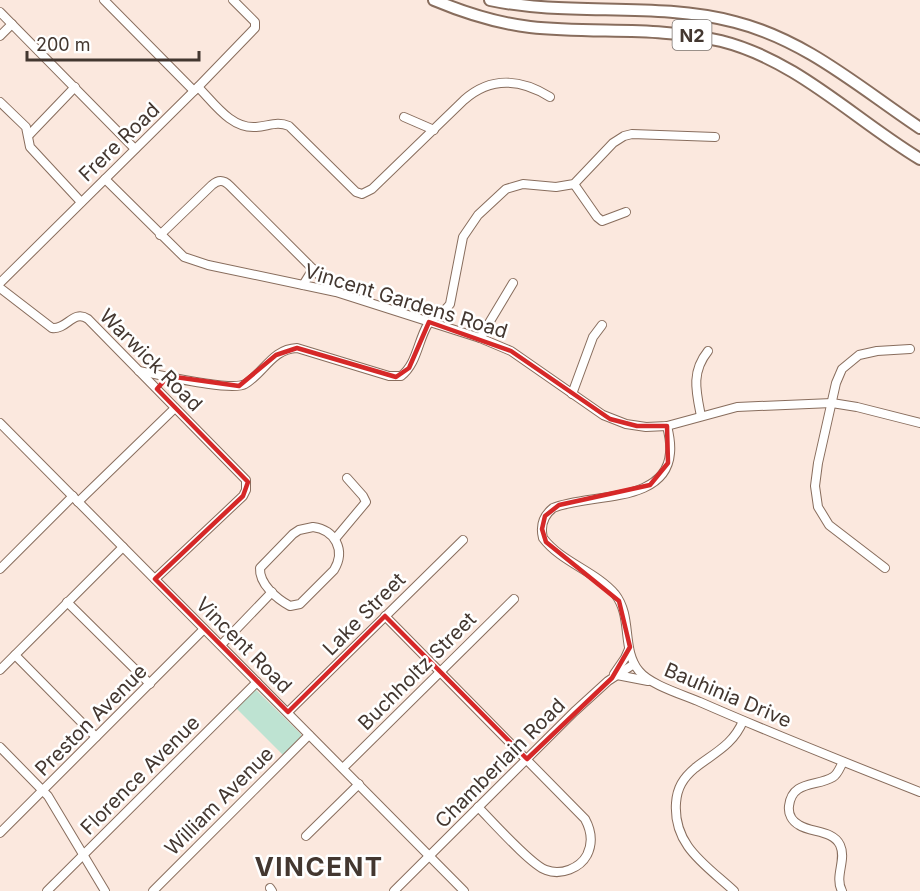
<svg xmlns="http://www.w3.org/2000/svg" width="920" height="891" font-family="Inter,sans-serif">
<style>
.green{fill:#bee3d2}
.lines{fill:none;stroke-linecap:round;stroke-linejoin:round}
.minor-casing{stroke:#886d5d;stroke-width:10}
.highway-casing{stroke:#886d5d;stroke-width:14}
.minor{stroke:#fff;stroke-width:8}
.highway{stroke:#fff;stroke-width:10}
.marked{fill:none;stroke:#d62828;stroke-width:4.5;stroke-linejoin:round}
.labels{text-anchor:middle;dominant-baseline:central;stroke-width:5;stroke-linejoin:round;paint-order:stroke}
.shield{fill:#fff;stroke:#7b736e;stroke-width:1.5}
.shield-label{font-size:18px;font-weight:bold;fill:#433730}
.street-label{font-size:20px;fill:#433730;stroke:#fff}
.district-label{font-size:26px;font-weight:bold;letter-spacing:1.5px;fill:#433730;stroke:#fff}
</style>
<rect width="100%" height="100%" fill="#fbe8de"/>
<!-- green -->
<polygon class="green" points="255,689 301,734 301,738 284,756 236,708"/>
<g class="lines">
<!-- minor casing -->
<g class="minor-casing">
<g id="minor">
<polyline points="104,0 194,91"/>
<polyline points="0,12 135,149"/>
<polyline points="0,36 12,24"/>
<path d="M198,87C214,103 231,129 256,127C269,126 277,121 289,126L356,192L362,194L372,189L464,100C491,76 521,79 550,97"/>
<polyline points="0,102 26,127 30,147 81,202"/>
<polyline points="404,117 434,130"/>
<polyline points="29,135 75,87"/>
<polyline points="105,179 184,257 208,265 336,292 480,338 511,351 603,415 626,424 646,427 667,426 737,407 832,403 857,407 920,423"/>
<polyline points="574,184 597,217 602,221 626,212"/>
<path d="M160,235L212,185C219,179 224,180 230,186L335,291"/>
<polyline points="0,283 198,87 255,28 255,22 233,0"/>
<polyline points="303,285 313,269"/>
<path d="M0,288L52,328C67,330 73,309 88,319L246,480V490L243,496L155,579"/>
<polyline points="480,338 513,283"/>
<path d="M139,371C157,374 232,392 245,384C264,373 272,349 297,348L389,376H401C417,364 418,340 428,324C434,316 444,313 450,304L463,237L478,215L506,189L523,184L556,187L574,184L613,143L624,136L632,134L715,137"/>
<polyline points="572,394 593,337 602,325"/>
<path d="M701,416C696,391 691,372 708,351"/>
<polyline points="0,423 464,891"/>
<path d="M667,426C669,434 671,444 670,453C666,505 587,493 553,508C543,516 540,526 543,538C561,562 595,571 615,594C633,617 621,649 639,671C650,685 684,695 700,702C773,734 846,763 920,792"/>
<polyline points="78,502 175,408"/>
<path d="M313,527C335,530 346,550 334,570L300,604L290,606C277,599 259,584 260,568L293,534L299,530Z"/>
<polyline points="335,539 366,502 363,496 347,478"/>
<polyline points="885,568 829,525 818,507 815,486 818,463 836,383 842,369 859,355 877,351 910,349"/>
<polyline points="0,569 73,496"/>
<polyline points="67,602 150,684"/>
<path d="M385,616L585,819C591,830 593,843 587,855C580,868 561,876 546,870C531,865 492,821 478,807"/>
<polyline points="221,645 272,592"/>
<polyline points="15,655 96,737"/>
<polyline points="0,670 123,547"/>
<polyline points="614,674 625,658 629,649"/>
<polyline points="617,675 648,681"/>
<polyline points="288,712 463,540"/>
<polyline points="0,747 48,796 105,891"/>
<polyline points="343,768 514,599"/>
<polyline points="0,833 204,629"/>
<polyline points="306,836 359,784"/>
<polyline points="270,888 272,891"/>
<polyline points="47,891 257,682"/>
<polyline points="153,891 309,735"/>
<polyline points="394,891 574,712 608,681 634,664"/>
<path d="M734,891C706,865 673,846 676,803C677,788 683,778 695,768C714,753 733,745 743,721"/>
<path d="M842,891C834,876 847,860 840,845C833,830 811,833 799,825C792,821 788,814 789,806C792,780 817,787 833,777C838,774 840,767 843,762"/>
</g>
</g>
<!-- highway casing -->
<g class="highway-casing">
<g id="highway">
<path d="M434,0C465,13 496,23 530,27C594,34 658,26 721,41C797,60 855,120 920,159"/>
<path d="M490,0C570,17 655,1 735,22C806,40 860,88 920,128"/>
</g>
</g>
<!-- minor -->
<use href="#minor" class="minor"/>
<!-- highway -->
<use href="#highway" class="highway"/>
</g>
<!-- marked area -->
<path class="marked" d="M429,322L511,351L610,419L637,426H667L668,463L650,485L559,505L545,516L542,529L546,542L619,601L630,647L612,678L527,759L385,616L288,712L155,579L243,496L248,482L157,389L168,376L239,386L276,355L297,348L396,377L409,368Z"/>
<g class="labels">
<!-- shield labels -->
<rect class="shield" x="672.5" y="20" width="39" height="30" rx="4.5"/>
<g class="shield-label">
<text x="692" y="35">N2</text>
</g>
<!-- street labels -->
<g class="street-label">
<text transform="translate(119 142) rotate(-44)">Frere Road</text>
<text transform="translate(406 301) rotate(17)">Vincent Gardens Road</text>
<text transform="translate(151 360) rotate(45)">Warwick Road</text>
<text transform="translate(364 614) rotate(-45)">Lake Street</text>
<text transform="translate(244 645) rotate(45)">Vincent Road</text>
<text transform="translate(417 671) rotate(-45)">Buchholtz Street</text>
<text transform="translate(728 695) rotate(23)">Bauhinia Drive</text>
<text transform="translate(91 720) rotate(-45)">Preston Avenue</text>
<text transform="translate(500 763) rotate(-45)">Chamberlain Road</text>
<text transform="translate(140 775) rotate(-45)">Florence Avenue</text>
<text transform="translate(219 801) rotate(-45)">William Avenue</text>
</g>
<!-- district labels -->
<g class="district-label">
<text x="319" y="866">VINCENT</text>
</g>
</g>
<!-- scale -->
<path d="M27 51v9h172v-9" fill="none" stroke="#433730" stroke-width="3"/>
<text x="36" y="51" font-size="18" fill="#433730" stroke="#ffffff" stroke-width="4.5" paint-order="stroke">200 m</text>
</svg>
